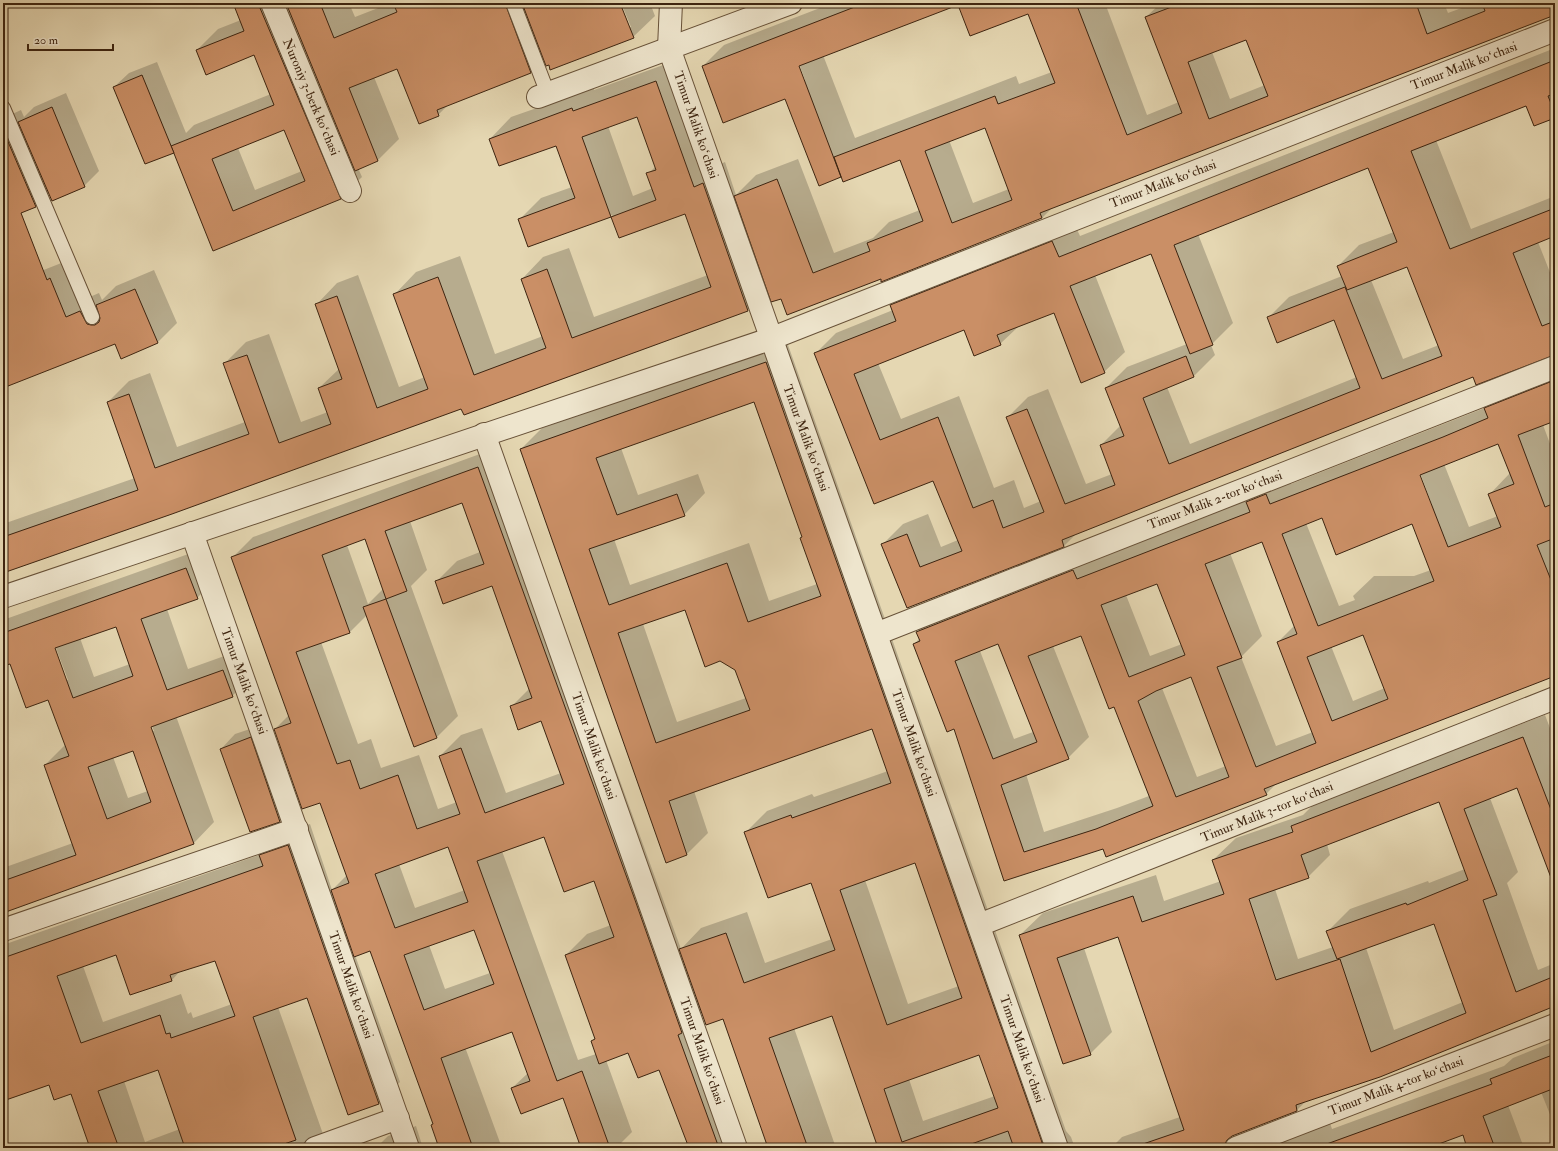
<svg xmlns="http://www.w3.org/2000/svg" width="1558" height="1151" font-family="'IM FELL Double Pica',serif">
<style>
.shadow{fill:#0003;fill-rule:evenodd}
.building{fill:#ca8f66;stroke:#3d2410;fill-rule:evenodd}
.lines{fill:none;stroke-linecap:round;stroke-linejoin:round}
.lane-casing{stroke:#675138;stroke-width:16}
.street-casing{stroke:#675138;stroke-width:24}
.lane{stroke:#eee5cd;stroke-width:14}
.street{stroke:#eee5cd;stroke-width:22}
.labels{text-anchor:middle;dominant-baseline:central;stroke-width:4;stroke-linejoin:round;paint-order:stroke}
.street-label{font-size:13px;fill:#3d2410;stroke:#eee5cd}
</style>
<rect width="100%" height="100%" fill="#e5d7b2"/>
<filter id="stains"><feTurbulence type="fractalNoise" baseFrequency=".005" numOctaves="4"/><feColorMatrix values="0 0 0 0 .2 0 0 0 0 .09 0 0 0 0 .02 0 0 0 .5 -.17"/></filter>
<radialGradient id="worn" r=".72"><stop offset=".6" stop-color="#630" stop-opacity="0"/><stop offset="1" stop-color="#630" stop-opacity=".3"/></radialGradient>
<!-- shadow -->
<g class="shadow">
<path d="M234,3H349L355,17L391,3H619L629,27H631L621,3H650L655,16L633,37L549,64L544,58L530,72L449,104L438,115L398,67L374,77L399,139L378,160L358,168L362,177L340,198L214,249L174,151L114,87L129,73L157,62L186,133L194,125L271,94L255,54L197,50L218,29L241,20ZM285,129L302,171L255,190L238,148Z"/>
<path d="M833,3H1105L1147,115L1179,102L1146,17L1161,3H1444L1448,13L1475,3H1555V14L1052,208L1042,218L781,298L768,290L747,310L462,408L3,572V524L135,478L108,402L129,381L150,373L177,447L245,422L224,364L246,342L269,334L301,422L328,412L319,388L339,369L316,305L337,283L358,275L399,387L425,377L395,294L416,272L460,256L495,354L543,336L522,279L543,257L569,248L594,317L708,275L685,212L620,236L612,215L529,246L519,220L541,198L572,187L557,144L490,139L511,117L594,88V90L677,60L716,166L725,162L736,195L756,175L798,159L834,253L873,238L889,222L920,210L901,159L841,176L786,98L703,66L724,45ZM958,4L1029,13L1052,72L1019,84L1016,76L855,138L823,55ZM1247,38L1265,85L1230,99L1212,52ZM798,61L805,80H803L796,62ZM638,116L656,166L648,174L653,188L633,196L608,126ZM985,127L1009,189L973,203L949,140Z"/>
<path d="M1555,48V117L1526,104L1436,140L1471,229L1555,196V235L1538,242L1555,285V354L1474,376L1076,534L1064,546L907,607L882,545L903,524L928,514L941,547L958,540L934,480L875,503L815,354L836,333L893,310L891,305L912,285L1073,221L1080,236ZM1368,167L1394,232L1359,245L1338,266L1342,276L1289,297L1268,318L1334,319L1357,377L1190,444L1167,387L1194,376L1215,355L1211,345L1233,323L1198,234ZM1151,253L1187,344L1127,367L1106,388L1121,425L1101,445L1112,474L1086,484L1048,389L1028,397L1008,417L1041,501L1024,508L1014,480L994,488L959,396L901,419L878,363L965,328L1000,344L1019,326L1054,311L1104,372L1125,352L1095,275ZM1407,266L1439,345L1403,359L1371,280Z"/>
<polygon points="66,93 99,171 84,186 49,192 35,206 3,220 3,103 8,116 21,110 24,117 34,107"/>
<polygon points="69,260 85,299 99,293 102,300 116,286 154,270 177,323 158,342 121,358 115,343 3,387 3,286"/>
<path d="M787,342L1066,1131L1071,1137L1075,1148H877L878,1147L832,1015L794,1028L836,1148H769L723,1017L702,1012L699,1015L733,1148H689L660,1069L629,1052L606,1060L632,1132L616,1148H582L564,1097L512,1088L528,1073L512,1030L465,1047L502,1148H440L434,1124L371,950L355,955L400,1082L378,1104L308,997L278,1007L328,1148H91L72,1092L50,1084L3,1100V945L262,854L281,834L310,824L332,890L347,875L321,801L275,729L289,715L232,558L253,537L499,447L681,949L701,928L747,912L765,963L832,939L812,881L746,832L767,811L812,794L814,797L888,771L872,728L694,791L708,833L687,854L667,861L521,449L542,428ZM755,401L803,536L817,584L769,601L749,543L630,585L614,539L684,515L705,493L698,474L638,495L621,448ZM462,502L480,552L457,561L436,582L492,585L530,688L511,707L542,720L561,773L506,793L482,728L461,735L440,756L457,802L438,809L419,755L381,768L371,739L358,744L321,642L350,632L367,615L437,737L458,716L411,586L427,570L410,521ZM365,538L384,588L368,604L347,545ZM685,609L736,670L746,698L677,722L643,624ZM544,836L595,880L611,925L587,934L566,955L596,1037L592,1041L596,1054L578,1060L502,851ZM449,846L465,890L415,908L399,864ZM916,862L959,986L908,1004L865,880ZM474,929L490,973L445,989L429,945ZM116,954L172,980L181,970L216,960L232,1004L193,1018L191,1012L188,1014L181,994L103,1022L83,966ZM980,1054L995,1096L923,1121L909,1079ZM158,1069L180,1129L145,1142L124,1081Z"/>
<path d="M1555,368V420L1543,425L1555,457V675L1277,783L1266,794L1004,880L955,728L914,644L920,638L917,632L938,611L1094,550L1098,559L1250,499L1268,481L1287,474L1291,484L1487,407L1506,388ZM1499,443L1510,473L1490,494L1498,516L1469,527L1444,464ZM1417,470H1419L1432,505H1430ZM1322,517L1413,523L1431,570L1414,576H1374L1353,596L1355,600L1339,606L1306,523ZM1262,540L1295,625L1278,642L1313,732L1276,746L1241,657L1262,636L1230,553ZM1157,582L1182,644L1150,656L1126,595ZM1363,633L1385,688L1353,701L1331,646ZM1081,635L1115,706L1149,796L1117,808L1044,832L1026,774L1068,758L1089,737L1053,646ZM999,643L1033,732L1014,739L980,651ZM1191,676L1226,766L1197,777L1162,688Z"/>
<path d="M208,547L218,577L197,598L167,609L188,669L244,649L254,675L232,696L176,716L214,822L193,844L3,912V868L73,843L45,765L66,744L49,699L10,662L3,665V620ZM116,625L130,664L94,677L80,638ZM54,643L68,680H66L53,644ZM150,721L154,731H152L149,722ZM133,750L148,791L128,798L113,757Z"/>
<path d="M1545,715L1555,741V867L1517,787L1490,798L1518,872L1507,883L1538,970L1555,963V1005L1306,1101L1297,1110L1234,1134L1223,1145L1214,1148H1111L1122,1137L1180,1117L1119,936L1084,948L1112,1032L1090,1054L1020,935L1043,913L1156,875L1164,901L1221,881L1213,860L1236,838L1303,815L1314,804ZM1439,801L1465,869L1429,883L1428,881L1350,909L1328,931L1333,947L1298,959L1275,889L1308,877L1330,855L1327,844ZM1435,923L1463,1002L1394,1030L1366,948Z"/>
<polygon points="265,724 294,806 280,821 251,831 221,749 235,734"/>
<polygon points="1555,1041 1555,1127 1541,1092 1508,1105 1524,1148 1468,1148 1463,1134 1433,1145 1434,1148 1255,1148 1327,1114 1332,1129 1504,1066 1513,1058"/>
<polygon points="416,1126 423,1148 376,1148 388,1136"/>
</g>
<!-- building -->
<g class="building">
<path d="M233,3H260V8L341,199L213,251L171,146L274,105L254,55L206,75L196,50L244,31ZM284,130L305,181L233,211L212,159Z"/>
<polygon points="286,3 320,3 334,38 397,12 393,3 505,3 531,73 437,110 439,116 419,124 397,69 349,88 378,161 355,171"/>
<polygon points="522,3 620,3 634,38 550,70 549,65 546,66"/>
<path d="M865,3H1076L1127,135L1182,113L1145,17L1182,3H1416L1427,34L1485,11L1482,3H1555V15L1040,213L1042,218L881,282V279L787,315L781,299L771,302L734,196L777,179L813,273L870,251L867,243L923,221L900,160L843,182L834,157L995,96L998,104L1055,83L1028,14L970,36L958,5L799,66L841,177L819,186L785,99L723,123L702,66ZM1246,40L1268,96L1209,119L1188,62ZM985,128L1012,200L952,223L925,151Z"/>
<path d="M1555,60V94L1548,96L1555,113V118L1534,126L1526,106L1411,151L1450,249L1555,208V236L1513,253L1542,326L1555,321V355L1476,385L1473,377L1062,540L1064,547L907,608L881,544L907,534L920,567L962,551L933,481L874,504L814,353L896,321L890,305L1052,241L1059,257ZM1368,168L1397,242L1337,266L1347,290L1407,267L1442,356L1382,379L1345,287L1267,317L1277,343L1334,320L1360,388L1169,464L1143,398L1194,377L1186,356L1105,388L1124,436L1100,445L1115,485L1065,504L1027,409L1006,417L1044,512L1003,528L993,500L973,508L938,417L880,440L854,374L964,330L974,356L1001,345L997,335L1054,313L1081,383L1105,373L1070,286L1151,254L1190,354L1213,345L1174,245Z"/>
<polygon points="142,75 174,153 145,164 113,87"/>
<path d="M656,81L694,187L703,183L748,311L464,415L461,409L172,514L3,573V537L138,490L107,402L129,394L155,468L249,434L223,363L247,355L279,443L331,424L318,388L342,379L315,304L337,296L377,408L428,389L393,294L438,277L474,375L546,348L521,279L547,269L572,338L711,287L685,214L619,238L611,217L528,247L518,219L575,198L556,146L499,166L489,139L572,108L573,111ZM637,117L656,170L646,173L656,200L611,217L582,137Z"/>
<polygon points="52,107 85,187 52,201 18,122"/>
<polygon points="3,130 36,207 21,213 47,280 50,278 66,317 80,311 87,324 91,325 95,325 99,322 100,318 96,305 135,289 158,343 121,359 115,344 3,388"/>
<path d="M766,362L948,877L1044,1148H1014L1008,1131L960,1148H878L832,1016L769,1038L808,1148H768L723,1019L706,1025L679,949L726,933L744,983L835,950L811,883L768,898L744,832L791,815L792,818L891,783L872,729L669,801L687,855L666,863L520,449ZM754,402L802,537L800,538L821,596L748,622L727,563L609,605L589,549L685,516L677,494L617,515L596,458ZM685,610L705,667L720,661L735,670L750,710L656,743L618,633ZM915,863L962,998L887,1025L840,890ZM979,1055L998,1108L902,1142L884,1089Z"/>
<path d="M1555,380V421L1518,435L1545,507L1555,503V538L1537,545L1555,590V676L1264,789L1267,795L1106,857L1103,849L1004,881L954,729L947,732L913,644L920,641L916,632L1073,570L1077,579L1250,512L1246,502L1266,494L1270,504L1443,437L1488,418L1484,408ZM1498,444L1514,484L1488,494L1501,527L1448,547L1420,475ZM1322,518L1336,555L1412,524L1434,581L1318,626L1282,534ZM1262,542L1297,634L1277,642L1316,743L1256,767L1217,667L1242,658L1205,564ZM1157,584L1185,655L1129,677L1101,605ZM1363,635L1388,699L1332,721L1307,657ZM1081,636L1109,709L1114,707L1153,806L1096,829L1024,852L1001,785L1069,759L1028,656ZM998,644L1037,742L993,759L955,661ZM1191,677L1229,777L1176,797L1138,701L1156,691Z"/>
<path d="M478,467L635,900L682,1033L678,1035L719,1148H689L659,1070L638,1078L628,1053L599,1064L591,1041L595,1039L565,955L614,937L594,881L564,892L544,837L477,861L557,1081L582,1071L610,1148H581L563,1098L521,1114L511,1088L530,1081L512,1032L441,1058L473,1148H439L431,1125L433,1124L370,951L354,957L331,890L349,883L320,803L302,809L274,729L291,723L231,557ZM462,503L484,564L435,581L443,604L492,586L532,698L510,706L518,730L541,721L564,784L485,813L461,748L439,756L460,814L417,829L398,775L360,789L350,760L337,764L296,652L350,633L322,555L365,539L386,599L407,591L385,531ZM448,847L468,902L395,928L375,874ZM474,930L494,984L424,1010L404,955Z"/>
<path d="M186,568L198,599L141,619L167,690L223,670L233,697L151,727L194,844L3,913V881L76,855L44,765L69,756L48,700L26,708L10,664L3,666V633ZM116,627L133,676L73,698L55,648ZM133,751L151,802L107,819L88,767Z"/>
<polygon points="386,599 437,738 414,747 363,607"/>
<polygon points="251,737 280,822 250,832 220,749"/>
<path d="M1523,737L1555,820V882L1553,883L1517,788L1464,809L1497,895L1483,900L1516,992L1555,976V1006L1380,1077L1296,1105L1297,1111L1232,1136L1227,1140L1224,1146L1217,1148H1143V1144L1184,1130L1118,937L1057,958L1091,1055L1063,1064L1019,935L1133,896L1142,922L1224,894L1212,860L1293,832L1291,826ZM1439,802L1468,880L1407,905L1406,903L1326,931L1337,959L1434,924L1466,1013L1371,1052L1340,959L1276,980L1249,899L1309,878L1301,855Z"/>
<path d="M288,845L379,1104L348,1115L307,998L253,1017L296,1140L272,1148H185L158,1070L98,1091L119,1148H90L71,1094L54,1100L49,1085L3,1101V958L263,866L259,855ZM116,955L130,995L172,981L170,975L215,961L235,1016L171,1038L170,1033L166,1034L160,1015L81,1043L57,976Z"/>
<polygon points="1555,1054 1555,1088 1483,1116 1495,1148 1467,1148 1463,1135 1428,1148 1324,1148 1324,1145 1492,1084 1490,1079"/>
</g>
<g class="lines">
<!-- lane casing -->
<g class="lane-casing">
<g id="lane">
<polyline points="513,3 548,94"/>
<polyline points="3,108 92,317"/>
</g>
</g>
<!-- street casing -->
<g class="street-casing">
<g id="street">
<polyline points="272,3 350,191"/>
<path d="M671,3L669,48C797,415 928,781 1057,1148"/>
<polyline points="538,97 791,3"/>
<polyline points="484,434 736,1148"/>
<polyline points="192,533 408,1148"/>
<polyline points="3,597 770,339 1555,30"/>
<polyline points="876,634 1555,367"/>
<polyline points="979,925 1555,698"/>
<polyline points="3,930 297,829"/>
<polyline points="315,1148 398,1118"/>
<polyline points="1236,1148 1555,1025"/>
</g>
</g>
<!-- lane -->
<use href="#lane" class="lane"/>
<!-- street -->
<use href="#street" class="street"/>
</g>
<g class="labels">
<!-- street labels -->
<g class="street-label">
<text transform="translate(1464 66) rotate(-21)">Timur Malik koʻchasi</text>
<text transform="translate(311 97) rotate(67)">Nuroniy 3-berk koʻchasi</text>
<text transform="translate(696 125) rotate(71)">Timur Malik koʻchasi</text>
<text transform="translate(1163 184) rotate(-21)">Timur Malik koʻchasi</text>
<text transform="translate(806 438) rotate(70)">Timur Malik koʻchasi</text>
<text transform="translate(1215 500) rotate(-21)">Timur Malik 2-tor koʻchasi</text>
<text transform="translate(244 681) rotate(70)">Timur Malik koʻchasi</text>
<text transform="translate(914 743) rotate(71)">Timur Malik koʻchasi</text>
<text transform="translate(594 746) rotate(71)">Timur Malik koʻchasi</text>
<text transform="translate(1267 812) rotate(-22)">Timur Malik 3-tor koʻchasi</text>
<text transform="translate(351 985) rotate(71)">Timur Malik koʻchasi</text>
<text transform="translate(1022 1049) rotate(71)">Timur Malik koʻchasi</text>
<text transform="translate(702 1051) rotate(71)">Timur Malik koʻchasi</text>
<text transform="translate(1396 1086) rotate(-21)">Timur Malik 4-tor koʻchasi</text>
</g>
</g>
<!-- margin -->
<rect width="1558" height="1151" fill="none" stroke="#e5d7b2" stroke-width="16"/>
<rect x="4" y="4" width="1550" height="1143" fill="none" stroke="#3d2410" stroke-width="2"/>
<rect x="8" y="8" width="1542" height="1135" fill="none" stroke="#3d2410"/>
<!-- scale -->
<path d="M28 44v6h85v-6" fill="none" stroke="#3d2410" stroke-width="2"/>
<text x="34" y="44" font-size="12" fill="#3d2410" stroke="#eee5cd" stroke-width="3" paint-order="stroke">20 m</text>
<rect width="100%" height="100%" filter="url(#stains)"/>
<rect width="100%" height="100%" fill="url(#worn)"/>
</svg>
